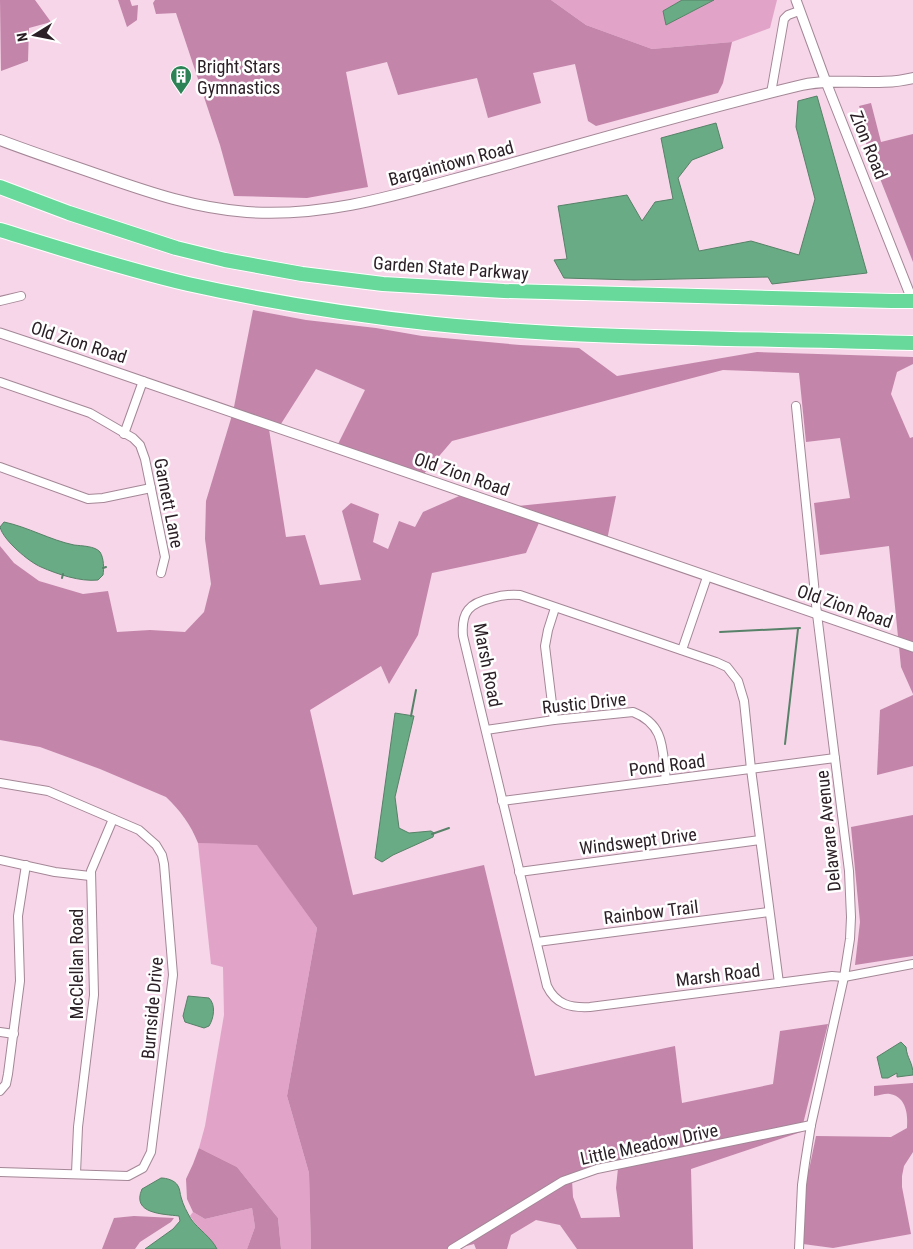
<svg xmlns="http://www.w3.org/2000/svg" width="913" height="1249" font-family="'Roboto Condensed',sans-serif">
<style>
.green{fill:#e2a3c9}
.forest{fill:#c385aa;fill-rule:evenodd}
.water{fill:#69ab84;stroke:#578168}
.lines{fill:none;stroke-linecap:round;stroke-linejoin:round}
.stream{stroke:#578168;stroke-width:2}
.minor-casing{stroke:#a48797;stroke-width:10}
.tertiary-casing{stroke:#a48797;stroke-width:11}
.secondary-casing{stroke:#a48797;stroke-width:12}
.motorway-casing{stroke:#fff;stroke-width:16}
.minor{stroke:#fff;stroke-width:8}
.tertiary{stroke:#fff;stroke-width:9}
.secondary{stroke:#fff;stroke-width:10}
.motorway{stroke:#68d99a;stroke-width:14}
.motorway-bridge-casing{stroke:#fff;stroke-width:16;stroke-linecap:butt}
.motorway-bridge{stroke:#68d99a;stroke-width:14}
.labels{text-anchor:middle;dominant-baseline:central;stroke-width:5;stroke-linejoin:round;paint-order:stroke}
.poi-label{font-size:18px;fill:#2c2027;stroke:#fff;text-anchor:start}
.street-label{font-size:18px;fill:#2c2027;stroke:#fff}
</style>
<rect width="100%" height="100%" fill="#f6d6e8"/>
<!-- green -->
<g class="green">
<polygon points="551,0 682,0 663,11 666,25 714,0 777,0 770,28 732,42 652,49 586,25"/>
<polygon points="198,843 257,844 317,928 287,1096 309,1173 311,1249 281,1249 278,1218 237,1167 199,1148 205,1126 224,1015 223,967 211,964"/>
<path d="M252,1208L255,1227L247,1249H217C210,1236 198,1229 190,1216L193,1212L205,1219Z"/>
</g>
<!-- forest -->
<g class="forest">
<polygon points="0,0 35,0 51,22 29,28 28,61 1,71"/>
<polygon points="118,0 130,0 132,6 138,5 137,20 127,27"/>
<polygon points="155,0 551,0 586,25 652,49 732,42 723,83 718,93 596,126 588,121 575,64 533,73 541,103 488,118 477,78 398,95 387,62 346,72 368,187 307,198 234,196 220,145 176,13 156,14 153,3"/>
<polygon points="871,103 881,142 913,134 913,262 858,123 864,121 859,106"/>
<path d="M253,310L306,320L376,328L422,336L520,345L579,348L617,376L757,352L913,357V364L897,372L891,394L910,438L913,437V694L901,667L889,546L820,555L814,503L850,498L840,438L806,442L799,373L723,370L452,441L422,476L337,446L365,390L316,369L279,427L268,423L286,537L305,535L320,585L361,580L342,511L351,503L379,514L373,542L388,549L399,521L415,527L423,512L466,493L508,507L616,496L607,540L541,518L526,553L432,573L418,635L389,684L381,666L310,710L353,895L484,865L535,1076L675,1046L682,1103L773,1084L780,1031L828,1024L801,1132L691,1169L693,1249H577L560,1225L536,1220L511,1235L507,1249H476L474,1244L455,1249H311L309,1173L287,1096L317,928L257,845L198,843C191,825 180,810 166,797L100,769L40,747L0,740V546L14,563L39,581L83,594L108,591L117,632L150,630L185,632L204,612L211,584L205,539L206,501L233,412ZM618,1168L616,1188L620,1217L581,1218L573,1197L572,1180Z"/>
<polygon points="913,695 913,766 877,775 880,710"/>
<polygon points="913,815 913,956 855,965 860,922 851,827"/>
<path d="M913,1083V1152L904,1166L902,1176V1187L911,1234L833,1248L803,1244L807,1171L809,1170L816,1136L891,1137L907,1128C908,1116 907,1097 890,1094C885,1093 879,1096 874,1096V1086Z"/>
<polygon points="199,1148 237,1167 278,1218 281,1249 247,1249 255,1227 252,1208 205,1219 193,1212 187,1199 186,1179 193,1164"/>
<polygon points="134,1216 174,1218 171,1222 140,1242 135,1249 102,1249 114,1218"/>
</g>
<!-- water -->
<g class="water">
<polygon points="682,0 714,0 666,25 663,11"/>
<polygon points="817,96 867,273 772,284 768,277 634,280 564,278 554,260 567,259 558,206 627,195 642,221 655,202 673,199 661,138 716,123 723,148 692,160 678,178 699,251 751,241 799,255 815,199 796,127 798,101"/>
<path d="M4,522C28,527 50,540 74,545C82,546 95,546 100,552C104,558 104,569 103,575L98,580C80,582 57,574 41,567C29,562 3,540 0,527Z"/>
<polygon points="395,713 414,716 395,797 399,828 409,833 431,831 434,833 433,837 393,855 382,862 375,858"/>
<path d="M188,996L209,998C216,1005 214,1018 209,1026L204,1028L185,1022L183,1016Z"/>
<path d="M901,1042L906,1047C907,1059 913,1062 913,1075L897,1077V1073L888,1078H882L877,1057Z"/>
<path d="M161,1178C166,1178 175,1180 178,1186C180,1189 180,1194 181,1197C183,1205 187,1212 191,1219C199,1230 211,1237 217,1249H145L173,1229L180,1221L179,1216C163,1214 131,1214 142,1189Z"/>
</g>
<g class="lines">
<!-- stream -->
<g class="stream">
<polyline points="103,568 106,567"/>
<polyline points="62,578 63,574"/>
<polyline points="720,632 800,628"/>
<polyline points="411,716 416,690"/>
<polyline points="785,744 798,629"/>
<polyline points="432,834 449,828"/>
</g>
<!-- minor casing -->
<g class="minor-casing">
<g id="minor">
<polyline points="771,93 784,19 788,15 799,11"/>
<polyline points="0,301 21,296"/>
<polyline points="0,382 90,413 133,438 140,445 145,459 165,557 161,573"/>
<polyline points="796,406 817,614 849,871 851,917 850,939 844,977 811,1125 805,1163 802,1185 799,1249"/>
<polyline points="124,434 143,381"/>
<polyline points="0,467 88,499 103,498 151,488"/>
<polyline points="682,650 707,577"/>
<polyline points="554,720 545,646 548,630 555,608"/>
<path d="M486,730L554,720L633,712C666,725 662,750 666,780"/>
<polyline points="0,783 48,791 139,830 156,845 162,855 164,864 173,975 151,1152 143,1168 128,1176 0,1172"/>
<polyline points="502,801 835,758"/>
<polyline points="0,860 55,872 90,876"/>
<polyline points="519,872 760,840"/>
<polyline points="537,942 769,912"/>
<path d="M779,983L751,769L744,701L738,681L727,667L716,662L520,595C510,594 502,595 492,598C469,603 461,612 463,636L547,986C556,1005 571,1008 590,1007L832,976L844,977L913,964"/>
<polyline points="0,1032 14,1034"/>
<polyline points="0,1091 6,1084 8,1074 20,981 18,916 26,865"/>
<polyline points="76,1173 78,1127 94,995 91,871 113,819"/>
<polyline points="452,1249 563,1181 597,1169 811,1125"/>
</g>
</g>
<!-- tertiary casing -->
<g class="tertiary-casing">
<g id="tertiary">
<polyline points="796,0 826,82 913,302"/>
<polyline points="0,333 75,358 913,647"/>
</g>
</g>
<!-- secondary casing -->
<g class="secondary-casing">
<path id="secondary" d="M0,140C34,153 68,164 102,176C151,193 195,208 247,212C331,218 409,191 488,170C593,141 697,110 802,85C839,77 876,87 913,78"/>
</g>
<!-- motorway casing -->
<g class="motorway-casing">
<g id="motorway">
<polyline points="0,187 69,213 176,248 225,260 302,274 383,284 504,291 892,301"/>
<path d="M0,230C62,249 124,269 188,284C269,302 352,315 435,324C594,340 754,338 913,343"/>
</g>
</g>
<!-- minor -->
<use href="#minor" class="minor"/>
<!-- tertiary -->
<use href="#tertiary" class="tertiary"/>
<!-- secondary -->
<use href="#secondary" class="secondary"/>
<!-- motorway -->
<use href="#motorway" class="motorway"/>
<!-- motorway-bridge casing -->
<g class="motorway-bridge-casing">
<polyline id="motorway-bridge" points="892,301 913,301"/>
</g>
<!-- motorway-bridge -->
<use href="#motorway-bridge" class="motorway-bridge"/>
</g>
<!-- icons -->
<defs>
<g id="building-pin" transform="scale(1.125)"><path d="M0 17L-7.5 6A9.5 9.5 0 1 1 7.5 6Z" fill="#2d8356" stroke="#fff"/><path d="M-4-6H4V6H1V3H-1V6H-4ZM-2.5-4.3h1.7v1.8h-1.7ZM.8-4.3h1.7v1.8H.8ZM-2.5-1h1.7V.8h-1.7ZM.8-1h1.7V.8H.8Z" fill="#fff"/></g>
</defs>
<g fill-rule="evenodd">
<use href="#building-pin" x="181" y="76"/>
</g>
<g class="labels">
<!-- poi labels -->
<g class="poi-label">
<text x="197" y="66">Bright Stars<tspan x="197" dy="21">Gymnastics</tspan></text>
</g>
<!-- street labels -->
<g class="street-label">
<text transform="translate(869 145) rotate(68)">Zion Road</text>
<text transform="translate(451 163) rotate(-15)">Bargaintown Road</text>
<text transform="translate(451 268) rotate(4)">Garden State Parkway</text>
<text transform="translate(79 342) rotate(18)">Old Zion Road</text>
<text transform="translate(462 474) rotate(19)">Old Zion Road</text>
<text transform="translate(169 503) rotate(79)">Garnett Lane</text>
<text transform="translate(845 606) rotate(19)">Old Zion Road</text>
<text transform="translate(488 665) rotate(79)">Marsh Road</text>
<text transform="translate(584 703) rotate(-6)">Rustic Drive</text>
<text transform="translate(667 765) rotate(-7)">Pond Road</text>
<text transform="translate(828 831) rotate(-96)">Delaware Avenue</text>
<text transform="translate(638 841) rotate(-7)">Windswept Drive</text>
<text transform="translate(651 912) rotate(-7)">Rainbow Trail</text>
<text transform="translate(76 964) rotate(-90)">McClellan Road</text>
<text transform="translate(718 975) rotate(-7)">Marsh Road</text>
<text transform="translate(152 1008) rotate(-85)">Burnside Drive</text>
<text transform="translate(649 1144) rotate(-12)">Little Meadow Drive</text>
</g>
</g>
<!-- north arrow -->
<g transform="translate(35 35) rotate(260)" stroke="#ffffff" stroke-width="4" paint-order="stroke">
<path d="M0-4L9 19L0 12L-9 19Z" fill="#2c2027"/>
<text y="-8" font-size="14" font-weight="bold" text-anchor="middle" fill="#2c2027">N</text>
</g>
</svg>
